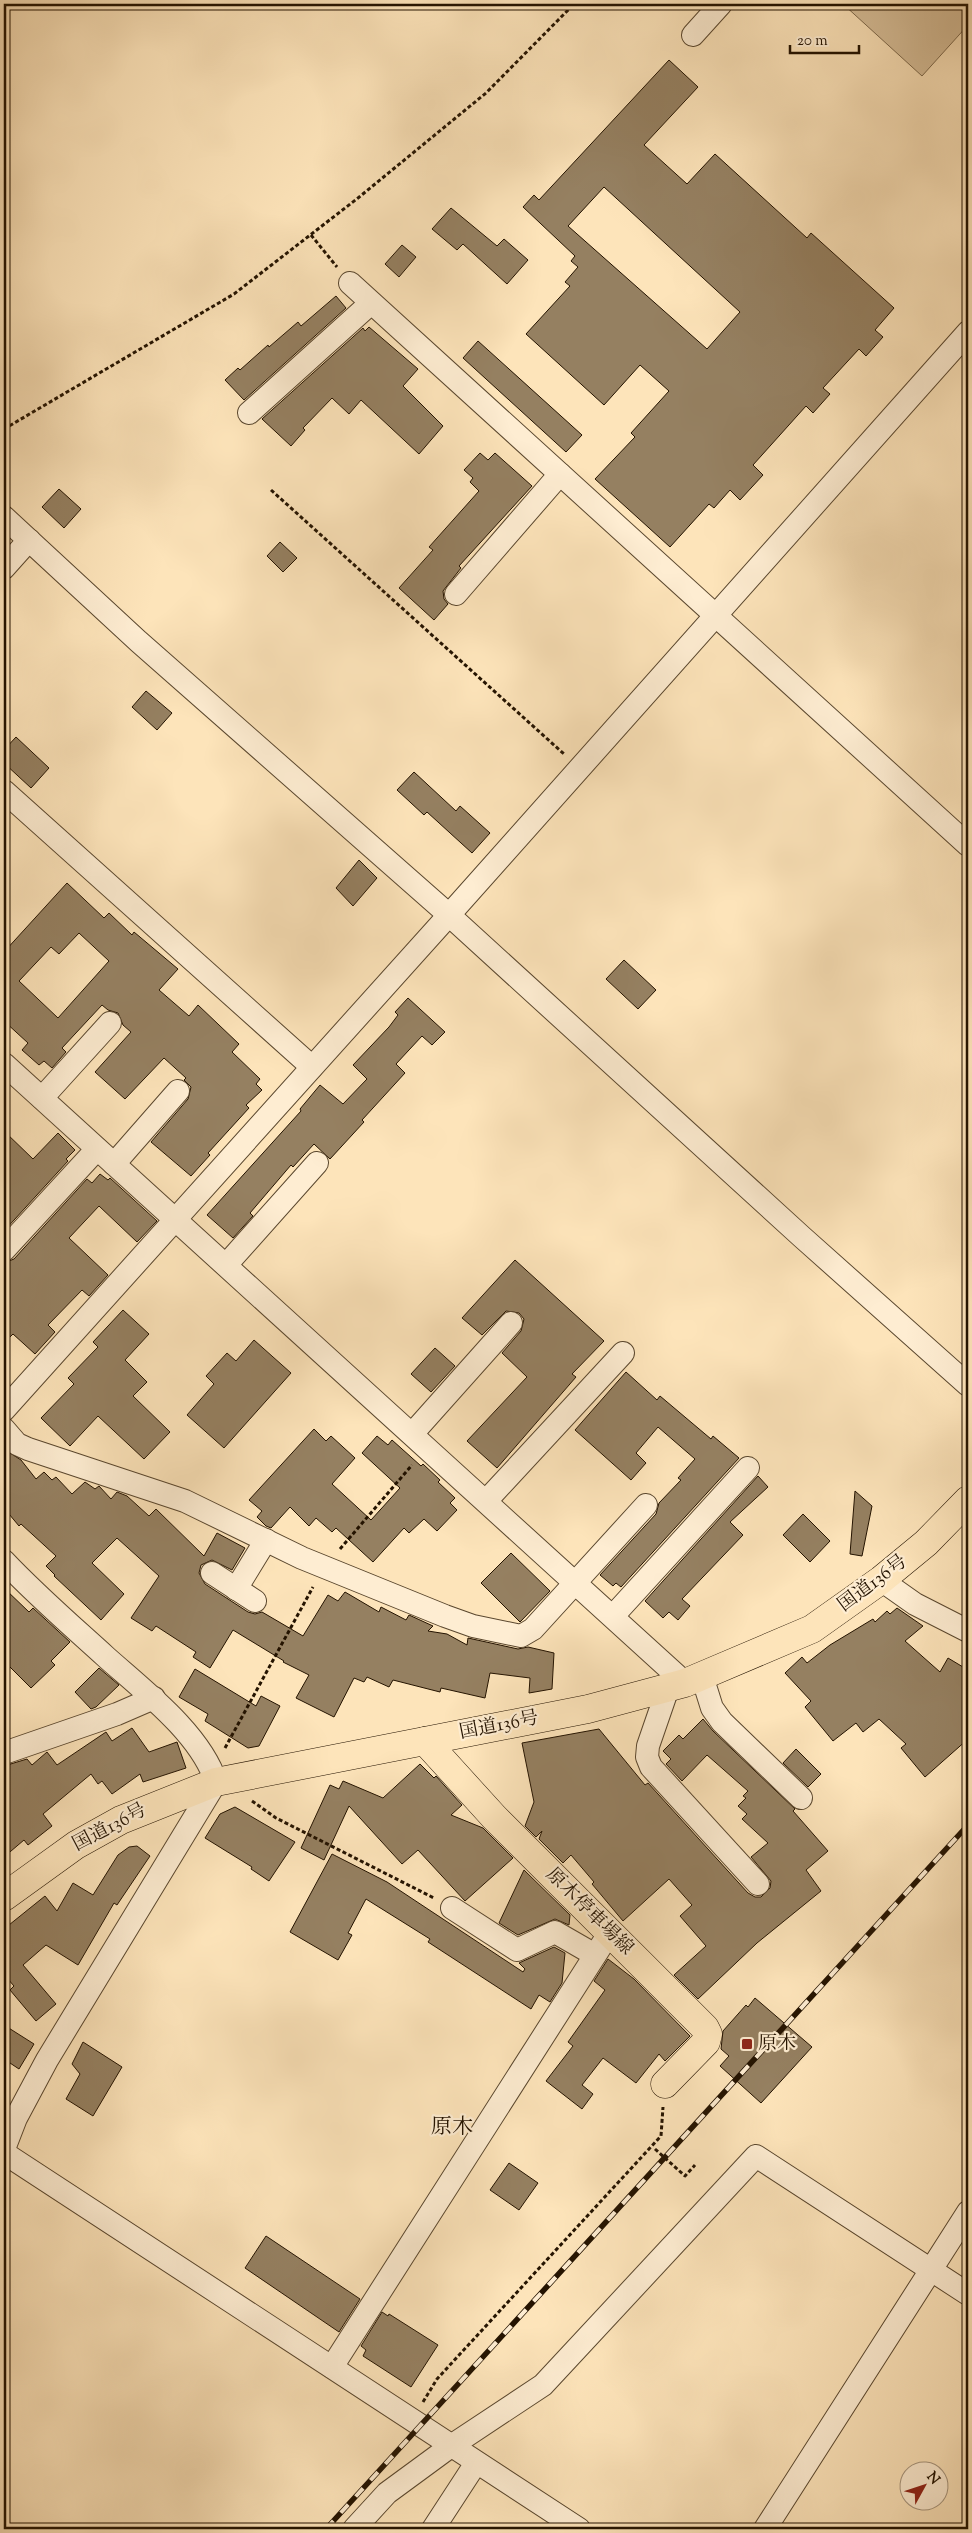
<svg xmlns="http://www.w3.org/2000/svg" width="972" height="2533" font-family="'Sorts Mill Goudy','Noto Serif JP',serif">
<style>
.green{fill:#d8c09a;stroke:#7e6a4d}
.building{fill:#958061;stroke:#241300;fill-rule:evenodd}
.lines{fill:none;stroke-linecap:round;stroke-linejoin:round}
.minor-casing{stroke:#5a472e;stroke-width:24}
.major-casing{stroke:#241300;stroke-width:29}
.highway-casing{stroke:#241300;stroke-width:29}
.path{stroke:#241300;stroke-width:3;stroke-dasharray:4 2.5;stroke-linecap:butt}
.minor{stroke:#feedd2;stroke-width:22}
.major{stroke:#fde4ba;stroke-width:28}
.highway{stroke:#fde4ba;stroke-width:28}
.rail-casing{stroke:#241300;stroke-width:5.5}
.rail{stroke:#feedd2;stroke-width:4;stroke-dasharray:11;stroke-linecap:butt}
.poi-dot{fill:#8f2418;stroke:#feedd2;stroke-width:2}
.labels{text-anchor:middle;dominant-baseline:central;stroke-width:4.5;stroke-linejoin:round;paint-order:stroke}
.street-label{font-size:19px;fill:#241300;stroke:#feedd2}
.poi-label{font-size:19px;fill:#241300;stroke:#feedd2;text-anchor:start}
.quarter-label{font-size:21px;fill:#241300;stroke:#feedd2}
</style>
<rect width="100%" height="100%" fill="#fde4ba"/>
<filter id="stains"><feTurbulence type="fractalNoise" baseFrequency=".004" numOctaves="4"/><feColorMatrix values="0 0 0 0 .2 0 0 0 0 .09 0 0 0 0 .02 0 0 0 .5 -.17"/></filter>
<radialGradient id="worn" r=".72"><stop offset=".6" stop-color="#630" stop-opacity="0"/><stop offset="1" stop-color="#630" stop-opacity=".3"/></radialGradient>
<!-- green -->
<polygon class="green" points="843,4 968,4 968,25 922,76"/>
<!-- building -->
<g class="building">
<path d="M669,60L698,87L644,145L687,184L715,154L807,238L811,233L894,308L875,330L883,337L866,356L859,349L823,388L830,394L813,413L806,406L753,465L763,475L740,500L730,490L714,508L709,504L670,547L595,479L635,437L631,433L669,391L640,365L604,405L526,334L570,286L565,282L578,267L571,261L575,256L523,207L534,195L539,200ZM604,187L740,312L707,349L568,226Z"/>
<polygon points="451,208 497,246 504,239 528,260 507,284 463,244 457,250 432,229"/>
<polygon points="402,245 416,257 399,277 385,264"/>
<polygon points="336,296 346,308 244,400 225,380 238,368 240,370 268,345 269,347 298,322 301,326"/>
<polygon points="369,327 418,369 403,386 443,426 419,454 361,400 349,414 332,398 303,428 305,430 291,446 262,419 363,328 365,331"/>
<polygon points="478,341 582,435 566,452 463,358"/>
<polygon points="480,453 488,460 495,453 532,486 459,566 461,568 443,591 444,599 448,604 434,620 399,588 433,550 429,547 479,491 470,482 473,478 464,470"/>
<polygon points="59,489 81,509 64,528 42,507"/>
<polygon points="280,542 297,558 283,572 267,556"/>
<polygon points="146,691 172,713 157,730 132,707"/>
<polygon points="16,737 49,768 31,788 4,763 4,750"/>
<polygon points="414,772 456,811 460,806 490,833 472,853 427,812 424,815 397,790"/>
<polygon points="359,860 377,878 353,906 336,888"/>
<path d="M67,883L104,918L109,913L132,935L134,932L178,969L159,990L189,1016L198,1005L239,1044L232,1052L260,1079L256,1084L262,1090L246,1105L249,1108L208,1153L210,1155L191,1176L151,1142L188,1099L191,1087L184,1080L186,1078L164,1058L125,1099L95,1072L131,1032L123,1025L118,1013L108,1010L102,1005L62,1048L66,1052L52,1068L44,1061L39,1065L22,1050L28,1043L4,1021V952ZM79,933L109,961L58,1018L19,981L51,947L59,954Z"/>
<polygon points="624,960 656,990 638,1009 606,979"/>
<polygon points="408,998 445,1032 432,1045 422,1036 396,1064 405,1073 362,1120 364,1122 330,1159 314,1144 293,1167 291,1165 250,1213 253,1216 233,1238 207,1215 301,1111 300,1109 320,1085 343,1104 367,1079 353,1065 389,1027 398,1015 395,1012"/>
<polygon points="4,1131 33,1159 58,1133 75,1150 66,1159 68,1161 4,1231"/>
<polygon points="100,1174 108,1180 110,1178 157,1221 137,1242 99,1206 69,1238 108,1275 89,1296 82,1290 48,1325 55,1332 35,1354 13,1334 4,1343 4,1263 14,1259 87,1179 92,1183"/>
<polygon points="515,1260 604,1341 572,1374 576,1377 497,1468 467,1441 527,1377 502,1353 521,1331 524,1319 519,1313 506,1311 482,1335 462,1318"/>
<polygon points="123,1310 149,1334 125,1360 147,1382 133,1396 170,1432 144,1459 98,1416 70,1446 41,1418 74,1384 68,1378 98,1347 93,1342"/>
<polygon points="254,1340 291,1373 224,1448 187,1415 214,1384 206,1376 227,1353 236,1361"/>
<polygon points="435,1348 455,1366 431,1392 411,1374"/>
<polygon points="626,1372 657,1400 660,1396 711,1439 713,1436 739,1458 621,1587 616,1583 613,1586 600,1575 656,1514 659,1503 681,1480 678,1478 695,1459 658,1427 636,1453 646,1463 631,1480 575,1430"/>
<polygon points="314,1429 326,1441 331,1436 355,1458 332,1484 371,1520 400,1488 362,1453 377,1436 388,1445 392,1440 421,1466 423,1464 440,1480 438,1482 455,1498 450,1503 457,1510 437,1531 424,1519 409,1533 404,1528 373,1562 336,1528 332,1532 316,1518 309,1526 290,1507 271,1528 266,1526 257,1517 262,1511 249,1500"/>
<polygon points="4,1449 21,1460 36,1479 44,1472 52,1480 56,1477 72,1494 85,1482 95,1489 99,1486 111,1499 117,1492 127,1496 149,1516 156,1509 204,1556 217,1533 245,1548 232,1570 212,1560 201,1565 199,1573 205,1584 248,1612 255,1614 262,1612 303,1636 328,1595 338,1601 345,1592 379,1612 381,1607 406,1620 409,1615 433,1626 428,1631 447,1634 467,1645 468,1638 518,1649 528,1647 554,1653 552,1689 529,1693 530,1678 490,1673 485,1698 441,1688 440,1692 393,1680 389,1687 367,1677 364,1682 354,1678 334,1717 296,1698 309,1675 283,1662 284,1661 233,1630 210,1668 193,1657 196,1652 156,1626 152,1631 131,1618 159,1576 117,1538 92,1563 124,1594 101,1620 54,1576 55,1575 46,1566 56,1556 21,1524 19,1526 4,1508"/>
<polygon points="758,1476 768,1487 730,1522 743,1535 682,1599 690,1606 678,1620 669,1612 663,1618 645,1601"/>
<polygon points="855,1491 872,1506 862,1556 850,1554"/>
<polygon points="803,1514 830,1541 810,1562 783,1535"/>
<polygon points="511,1553 550,1591 520,1622 481,1583"/>
<polygon points="4,1588 29,1612 33,1608 70,1642 51,1661 55,1665 31,1688 4,1661"/>
<polygon points="897,1608 923,1626 905,1641 940,1672 948,1658 968,1670 968,1739 925,1777 901,1748 906,1744 879,1719 863,1732 856,1723 833,1741 805,1707 811,1701 785,1673 802,1657 807,1663 830,1645 873,1619 875,1622 887,1611 890,1614"/>
<polygon points="99,1668 119,1685 96,1707 91,1709 75,1692"/>
<polygon points="195,1669 256,1706 261,1696 280,1706 259,1746 248,1748 205,1721 208,1714 179,1697"/>
<polygon points="703,1719 713,1731 795,1809 793,1811 828,1851 806,1870 821,1891 757,1943 698,1999 674,1975 706,1946 680,1916 692,1905 669,1879 623,1921 592,1884 594,1882 571,1855 563,1863 539,1839 542,1831 536,1837 525,1826 534,1802 522,1743 599,1729 645,1785 648,1783 748,1893 755,1897 761,1897 770,1888 771,1881 751,1857 768,1843 742,1819 747,1814 738,1806 746,1798 743,1796 748,1791 707,1755 682,1781 666,1764 671,1759 663,1751 679,1735 683,1739"/>
<polygon points="132,1728 149,1752 177,1742 186,1768 143,1782 140,1774 112,1794 102,1781 98,1784 91,1774 43,1814 52,1826 28,1845 24,1840 4,1857 4,1766 27,1759 32,1765 47,1752 57,1765 106,1732 112,1741"/>
<polygon points="796,1749 821,1774 808,1787 783,1763"/>
<polygon points="420,1764 434,1778 436,1776 462,1805 451,1815 483,1828 513,1858 465,1901 418,1850 402,1864 349,1806 324,1860 301,1848 330,1785 339,1789 343,1781 383,1798"/>
<polygon points="235,1807 295,1842 269,1881 251,1869 252,1867 205,1838 220,1814"/>
<polygon points="137,1846 150,1856 117,1905 114,1903 78,1965 46,1945 23,1965 56,2004 36,2021 10,1990 14,1986 7,1978 4,1981 4,1929 45,1896 57,1911 73,1883 93,1895 118,1855 129,1847"/>
<polygon points="332,1854 387,1882 523,1972 525,1969 519,1963 554,1947 565,1953 562,1983 550,2002 539,1995 531,2009 428,1942 430,1939 366,1899 348,1933 352,1935 338,1960 290,1932"/>
<polygon points="524,1870 570,1915 569,1925 555,1919 518,1935 499,1923"/>
<polygon points="608,1959 634,1979 690,2036 665,2061 659,2054 636,2083 603,2058 582,2085 593,2094 582,2109 546,2081 573,2046 568,2042 605,1990 594,1981"/>
<polygon points="755,1998 812,2047 761,2103 720,2066 729,2056 721,2049 723,2031 746,2005 748,2007"/>
<polygon points="4,2025 34,2044 19,2069 4,2059"/>
<polygon points="83,2042 122,2067 93,2116 66,2099 80,2074 72,2064"/>
<polygon points="509,2163 538,2183 519,2210 490,2190"/>
<polygon points="266,2236 360,2299 339,2332 245,2268"/>
<polygon points="382,2312 388,2316 389,2314 438,2345 411,2387 363,2356 366,2350 361,2346"/>
</g>
<g class="lines">
<!-- minor casing -->
<g class="minor-casing">
<g id="minor">
<polyline points="693,35 721,4"/>
<polyline points="350,283 968,845"/>
<polyline points="249,413 371,303"/>
<polyline points="4,517 138,641 449,915 802,1237 968,1385"/>
<polyline points="4,568 29,540"/>
<polyline points="456,594 560,474"/>
<polyline points="4,791 312,1067"/>
<polyline points="4,1064 685,1683"/>
<polyline points="42,1098 110,1023"/>
<polyline points="114,1164 178,1091"/>
<polyline points="4,1250 97,1149"/>
<polyline points="226,1265 317,1163"/>
<polyline points="4,1410 449,915 968,332"/>
<polyline points="4,1429 17,1444 28,1449 185,1501 302,1558 445,1616 473,1626 521,1636 533,1629 646,1505"/>
<polyline points="412,1434 511,1323"/>
<polyline points="486,1501 623,1353"/>
<path d="M4,1561C36,1595 72,1626 106,1657C143,1690 201,1734 216,1782L47,2060L16,2118L4,2149"/>
<polyline points="212,1573 255,1601"/>
<polyline points="881,1580 915,1604 968,1631"/>
<polyline points="236,1589 266,1540"/>
<polyline points="613,1616 748,1468"/>
<polyline points="702,1676 712,1708 722,1722 801,1798"/>
<polyline points="668,1688 648,1746 647,1757 651,1767 758,1884"/>
<polyline points="4,1753 117,1714 154,1698"/>
<polyline points="452,1908 517,1950 555,1932 595,1955"/>
<polyline points="4,2153 579,2529"/>
<polyline points="332,2367 610,1932"/>
<polyline points="354,2529 387,2493 451,2446 543,2385 756,2156 968,2294"/>
<polyline points="433,2529 476,2463"/>
<polyline points="765,2529 968,2212"/>
</g>
</g>
<!-- major casing -->
<g class="major-casing">
<polyline id="major" points="425,1741 494,1817 705,2028 708,2034 706,2042 665,2084"/>
</g>
<!-- highway casing -->
<g class="highway-casing">
<polyline id="highway" points="4,1897 76,1845 121,1820 216,1782 588,1709 685,1683 812,1629 881,1580 926,1543 968,1500"/>
</g>
<!-- path -->
<g class="path">
<polyline points="311,235 337,267"/>
<polyline points="4,429 234,294 358,198 486,93 574,4"/>
<polyline points="271,490 564,754"/>
<polyline points="340,1549 412,1465"/>
<polyline points="225,1748 313,1587"/>
<polyline points="252,1801 276,1818 434,1898"/>
<polyline points="655,2149 685,2176 695,2165"/>
<polyline points="423,2402 437,2379 661,2136 663,2107"/>
</g>
<!-- minor -->
<use href="#minor" class="minor"/>
<!-- major -->
<use href="#major" class="major"/>
<!-- highway -->
<use href="#highway" class="highway"/>
<!-- rail casing -->
<g class="rail-casing">
<polyline id="rail" points="326,2529 968,1825"/>
</g>
<!-- rail -->
<use href="#rail" class="rail"/>
</g>
<!-- markers -->
<rect class="poi-dot" x="741" y="2038" width="12" height="12" rx="2.5"/>
<g class="labels">
<!-- street labels -->
<g class="street-label">
<text transform="translate(873 1584) rotate(-37)">国道136号</text>
<text transform="translate(499 1726) rotate(-11)">国道136号</text>
<text transform="translate(110 1828) rotate(-28)">国道136号</text>
<text transform="translate(589 1912) rotate(45)">原木停車場線</text>
</g>
<!-- poi labels -->
<g class="poi-label">
<text x="758" y="2044">原木</text>
</g>
<!-- quarter labels -->
<g class="quarter-label">
<text x="452" y="2128">原木</text>
</g>
</g>
<!-- margin -->
<rect width="972" height="2533" fill="none" stroke="#fde4ba" stroke-width="20"/>
<rect x="5" y="5" width="962" height="2523" fill="none" stroke="#241300" stroke-width="2.5"/>
<rect x="10" y="10" width="952" height="2513" fill="none" stroke="#241300"/>
<!-- north arrow -->
<g transform="translate(924 2486) rotate(50)"><circle r="24" fill="#feedd2" stroke="#a7967e"/>
<path d="M0-4L9 19L0 12L-9 19Z" fill="#8f2418"/>
<text y="-8" font-size="14" font-weight="bold" text-anchor="middle" fill="#241300">N</text>
</g>
<!-- scale -->
<path d="M790 45v8h69v-8" fill="none" stroke="#241300" stroke-width="2.5"/>
<text x="797" y="45" font-size="15" fill="#241300" stroke="#feedd2" stroke-width="4" paint-order="stroke">20 m</text>
<rect width="100%" height="100%" filter="url(#stains)"/>
<rect width="100%" height="100%" fill="url(#worn)"/>
</svg>
